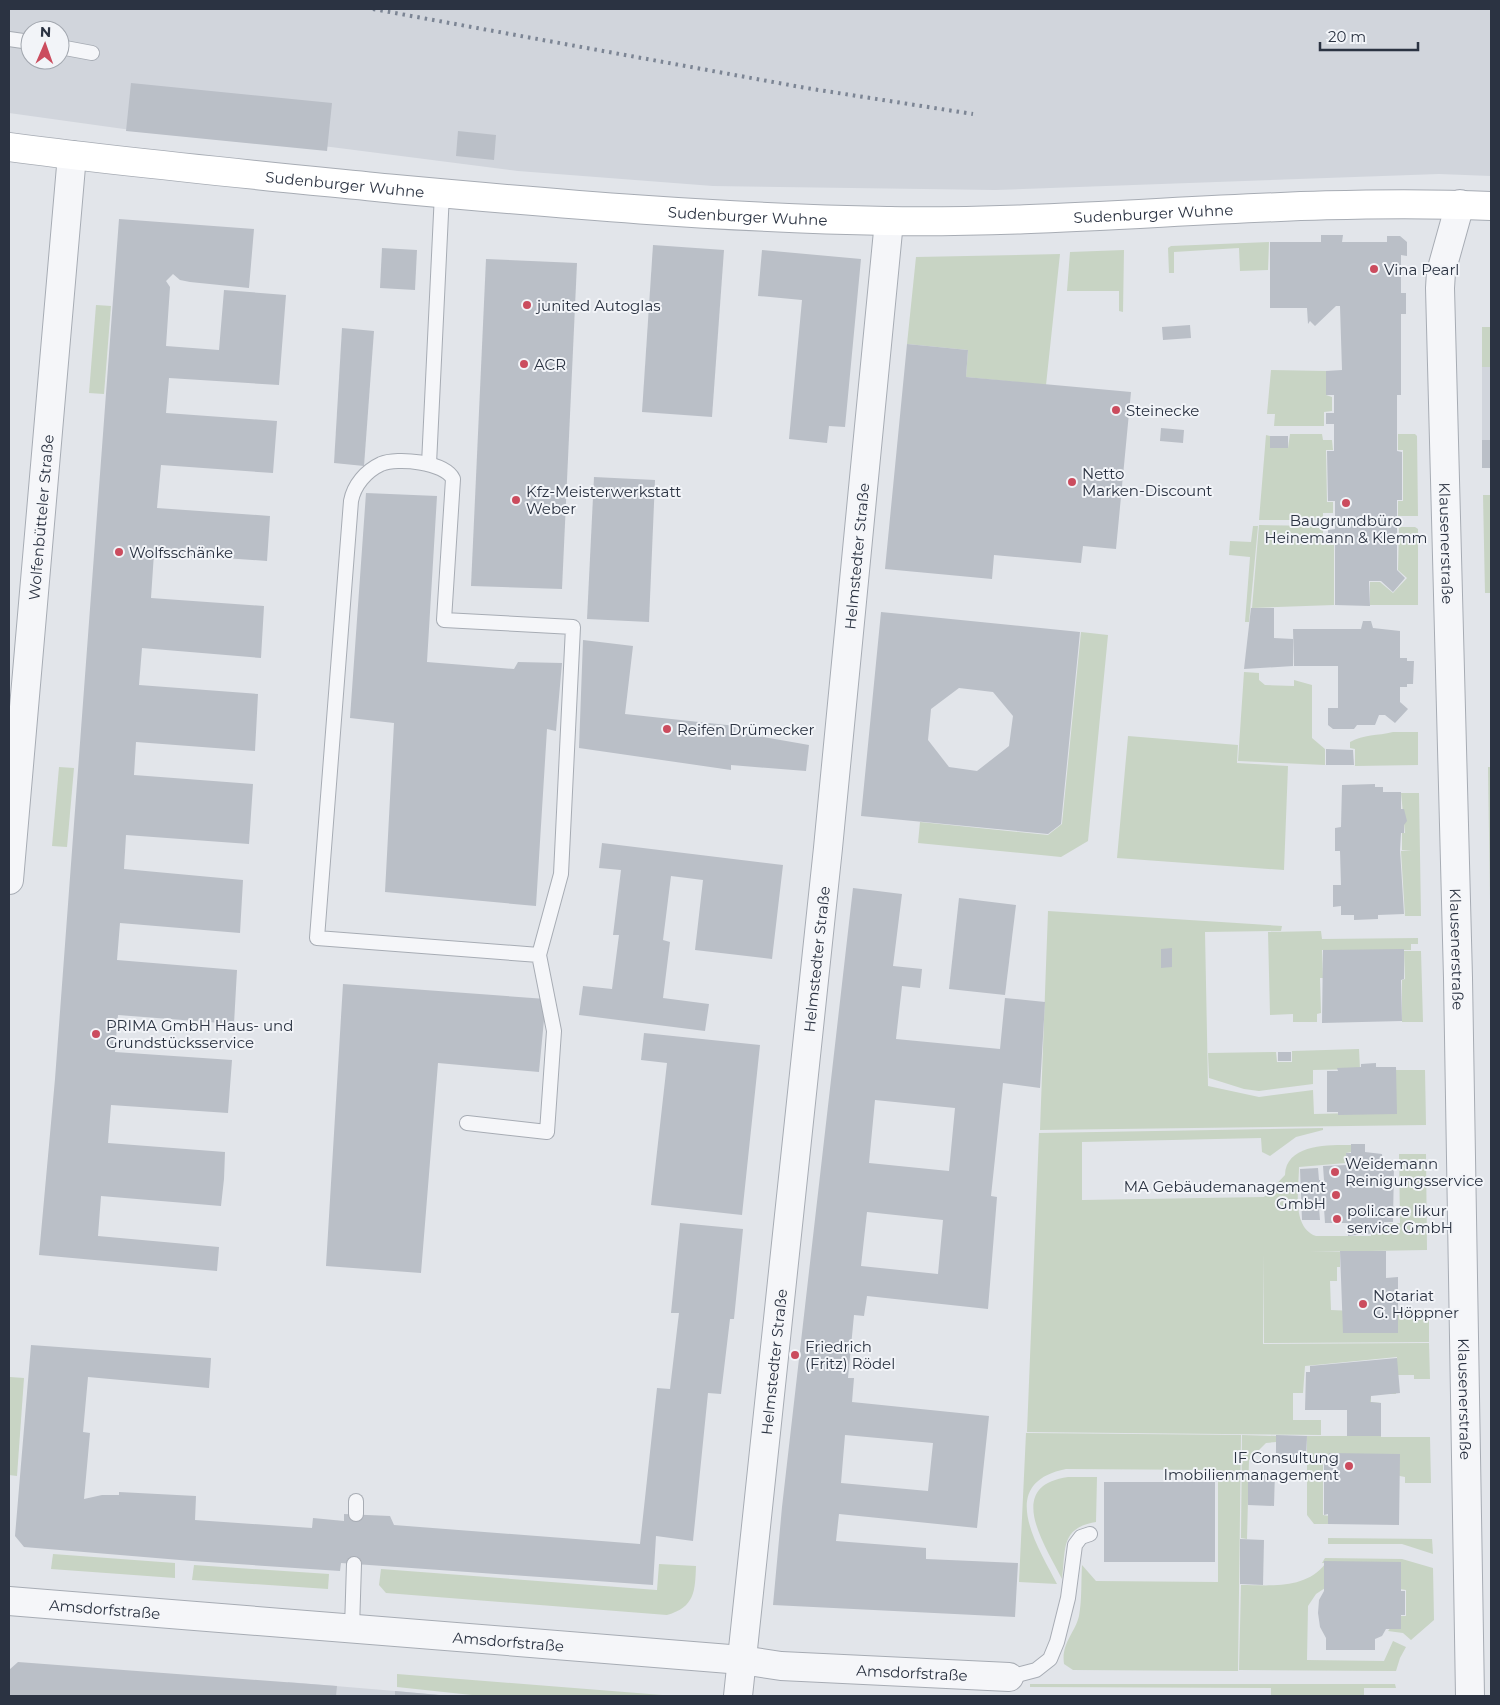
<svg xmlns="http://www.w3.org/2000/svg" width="1500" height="1705" font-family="Montserrat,sans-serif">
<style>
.built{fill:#d1d5dc;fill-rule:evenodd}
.green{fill:#c8d4c4}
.building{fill:#babfc7;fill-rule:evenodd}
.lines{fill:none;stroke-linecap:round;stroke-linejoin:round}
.service-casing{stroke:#a7acb4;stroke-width:16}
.minor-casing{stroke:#a7acb4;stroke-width:30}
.secondary-casing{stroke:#a7acb4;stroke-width:30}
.service{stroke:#f5f6f9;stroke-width:14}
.minor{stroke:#f5f6f9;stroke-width:28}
.secondary{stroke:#fff;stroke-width:28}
.rail{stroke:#7c8594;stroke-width:4;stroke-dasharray:2.5 5;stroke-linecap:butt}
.poi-dot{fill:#cb4c5e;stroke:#f2f4f8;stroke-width:2}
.labels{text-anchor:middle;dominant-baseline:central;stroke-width:4;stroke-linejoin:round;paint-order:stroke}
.street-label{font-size:15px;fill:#2b3342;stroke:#f2f4f8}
.poi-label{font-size:15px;fill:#2b3342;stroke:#f2f4f8;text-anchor:start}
</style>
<rect width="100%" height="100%" fill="#e2e5ea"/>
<!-- built -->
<g class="built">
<path d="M9,9H1491V176L1439,174L995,190L713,186L518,171L331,147L124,129L9,113ZM30,30H60V60H30Z"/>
<rect x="1482" y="367" width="9" height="101"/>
<polygon points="288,1682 395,1691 452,1696 287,1696"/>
</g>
<!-- green -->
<g class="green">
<polygon points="1269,242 1268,270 1240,271 1239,248 1174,252 1174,273 1169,273 1168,248 1171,246"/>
<polygon points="1124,250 1123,312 1119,311 1119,291 1067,291 1070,252"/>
<polygon points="1060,254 1046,385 966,377 968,350 907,344 916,257"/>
<polygon points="96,305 111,306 104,394 89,393"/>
<rect x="1482" y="327" width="9" height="40"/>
<polygon points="1271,370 1326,371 1326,395 1332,397 1332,411 1324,412 1324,426 1274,426 1275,414 1267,414"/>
<polygon points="1290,434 1322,434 1323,440 1332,440 1333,450 1326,450 1327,502 1333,502 1333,513 1323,513 1323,520 1259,520 1266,435 1270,436 1270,448 1288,448"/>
<polygon points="1398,434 1415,434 1417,436 1418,516 1398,516 1398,501 1403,501 1403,450 1398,450"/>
<polygon points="1483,495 1491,495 1491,593 1485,593"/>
<polygon points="1259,525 1323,526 1323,542 1334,542 1334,605 1252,608"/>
<polygon points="1253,526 1258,526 1249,622 1245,622 1250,557 1229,555 1230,541 1251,542"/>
<polygon points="1399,527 1415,527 1418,529 1418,605 1370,605 1370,582 1380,582 1393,593 1407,578 1398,570"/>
<polygon points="1081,632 1108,635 1088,841 1061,857 918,843 920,822 1048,835 1062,824"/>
<polygon points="1244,672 1259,673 1259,680 1265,685 1294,686 1294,680 1312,685 1312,738 1325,749 1325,765 1238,761"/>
<path d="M1393,732H1418V765L1355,766V749L1350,748V742C1364,734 1377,736 1393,732Z"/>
<polygon points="1128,736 1238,745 1237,763 1288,766 1284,870 1117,858"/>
<polygon points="59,767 74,768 67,847 52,846"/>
<polygon points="1488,767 1491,767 1490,901"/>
<polygon points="1401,793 1419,793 1421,916 1405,916 1401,851 1412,850 1402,850 1402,833 1405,833"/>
<polygon points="1048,911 1282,926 1281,931 1205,932 1208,1086 1259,1097 1313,1090 1314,1114 1395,1112 1394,1070 1425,1070 1426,1125 1040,1130"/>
<polygon points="1321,931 1322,939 1418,938 1418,944 1411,944 1411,950 1322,950 1323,978 1320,978 1321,1013 1317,1014 1317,1022 1293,1022 1293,1014 1270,1015 1268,932"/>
<polygon points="1404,951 1421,951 1423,1022 1402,1022 1402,980 1405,979"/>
<polygon points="1359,1049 1360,1069 1313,1070 1313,1084 1259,1091 1244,1089 1209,1078 1208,1053 1276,1052 1277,1062 1292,1062 1292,1051"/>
<path d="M1323,1128V1130L1296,1137L1270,1156L1262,1152L1261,1138L1082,1142V1200L1264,1197L1285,1175C1286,1144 1328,1145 1351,1145V1152L1346,1153V1163L1299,1167C1299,1188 1291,1227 1316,1236H1371V1234L1385,1233V1223H1400L1399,1154H1426L1427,1250L1310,1252H1340V1267H1337V1281H1330L1331,1310L1399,1313L1400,1309H1429V1342L1264,1343L1263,1253V1344L1429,1343L1430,1379H1414V1375H1397L1396,1394H1377L1394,1362L1397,1361V1357L1305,1366L1303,1393H1293V1420H1321V1435L1027,1432L1039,1133Z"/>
<polygon points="10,1377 24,1378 17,1476 9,1475"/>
<polygon points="1371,1392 1371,1402 1381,1403 1381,1437 1430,1437 1431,1483 1405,1483 1405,1477 1323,1461 1323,1515 1329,1516 1329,1524 1314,1524 1307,1515 1307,1436 1347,1436 1347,1402"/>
<path d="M1026,1433L1241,1435L1238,1671L1073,1670L1064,1664C1061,1643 1075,1633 1079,1616C1082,1600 1081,1582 1082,1565L1096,1581L1218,1582V1470L1066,1469C996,1483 1037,1545 1057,1584L1019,1582Z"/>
<polygon points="1242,1435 1276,1436 1276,1442 1266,1443 1249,1460 1247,1539 1241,1538"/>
<path d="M1068,1477H1097L1096,1522C1060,1528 1066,1549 1062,1579C1045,1545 1004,1486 1068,1477Z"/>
<polygon points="1328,1538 1432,1539 1433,1554 1402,1544 1328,1544"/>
<polygon points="53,1554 175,1563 175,1578 51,1569"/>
<polygon points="1325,1558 1402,1559 1433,1568 1434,1620 1411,1640 1403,1633 1388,1631 1400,1616 1406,1616 1406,1590 1400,1589 1400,1564 1322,1563"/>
<path d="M659,1564L696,1566C695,1591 695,1607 667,1615L386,1593L379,1585L381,1569L657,1590Z"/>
<path d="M1325,1564V1588L1316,1594L1308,1606L1307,1660L1384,1661L1393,1641L1406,1647L1400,1658L1396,1671L1239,1670L1241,1585C1269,1585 1305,1590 1325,1564Z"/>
<polygon points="194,1565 329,1574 328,1589 192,1580"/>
<polygon points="397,1674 675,1696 481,1696 397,1687"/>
<polygon points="1030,1684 1395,1684 1396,1688 1364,1688 1364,1696 1271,1696 1271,1688 1030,1687"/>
</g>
<!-- building -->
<g class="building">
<polygon points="131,83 332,103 327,151 126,131"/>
<polygon points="458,131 496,135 494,160 456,156"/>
<polygon points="119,219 254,229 249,288 190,282 180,280 173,274 166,281 170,287 166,346 219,350 224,290 286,295 279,385 169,378 166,413 277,421 273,473 161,465 157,508 270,516 267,561 154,553 151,598 264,606 261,658 142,648 139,685 258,694 255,751 136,742 134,775 253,784 249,844 126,835 124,869 243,880 240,933 120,923 117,960 237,970 234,1024 118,1015 115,1052 232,1060 228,1113 111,1105 108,1143 225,1152 224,1179 221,1206 101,1196 98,1236 219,1247 217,1271 39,1255 55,1079"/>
<polygon points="1321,235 1343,235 1342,242 1387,242 1387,236 1400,236 1407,242 1407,256 1401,255 1401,293 1406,293 1406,314 1401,314 1401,395 1397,395 1397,451 1402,452 1402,500 1397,500 1397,570 1405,578 1393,592 1381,581 1369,581 1370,606 1335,605 1335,541 1328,540 1328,530 1335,529 1335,501 1328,501 1327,451 1334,451 1334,424 1326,424 1326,413 1334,413 1334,395 1326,395 1326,371 1342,370 1340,306 1336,306 1315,326 1310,321 1308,324 1307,308 1270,308 1270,242 1321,242"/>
<polygon points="653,245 724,250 712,417 642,412"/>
<polygon points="382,248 417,250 415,290 380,288"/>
<polygon points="762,250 861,259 845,427 829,426 827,443 789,439 802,300 758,296"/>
<polygon points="486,259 577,263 562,589 471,586"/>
<polygon points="1190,325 1191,338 1163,340 1162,327"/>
<polygon points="342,328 374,331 364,466 334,463"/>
<polygon points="907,344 968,350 966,377 1131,392 1116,549 1083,546 1081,563 994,555 992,579 885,569"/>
<polygon points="1161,428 1184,430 1183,443 1160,441"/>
<rect x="1270" y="436" width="18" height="12"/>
<rect x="1482" y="440" width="9" height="28"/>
<polygon points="594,477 655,480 649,622 587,619"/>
<polygon points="366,493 437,496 427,662 514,669 518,662 562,663 556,731 547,729 536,906 385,892 394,723 350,718"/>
<polygon points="1251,608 1274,608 1274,638 1293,639 1293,666 1244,669"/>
<path d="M881,612L1080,632L1061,824L1048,834L861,816ZM959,688L993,692L1013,716L1009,746L977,771L949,767L928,740L931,709Z"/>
<polygon points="1363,621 1371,621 1373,628 1400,631 1400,658 1407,658 1407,661 1414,661 1413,684 1407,684 1407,687 1400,687 1400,702 1408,709 1395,723 1385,715 1379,715 1375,725 1357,725 1354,729 1333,729 1328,725 1328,708 1338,708 1338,666 1294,666 1293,629 1361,629"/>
<polygon points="583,640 633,646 625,714 736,726 735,732 809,745 806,771 731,765 731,770 579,748"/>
<polygon points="1326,749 1353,750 1354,765 1326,765"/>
<polygon points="1375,784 1375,787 1383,787 1383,792 1401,792 1401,809 1404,809 1407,821 1404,825 1404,833 1401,833 1400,850 1404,914 1378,915 1378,919 1354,920 1354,915 1341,915 1341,906 1333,907 1333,885 1341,885 1340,851 1335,851 1335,828 1341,827 1342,785"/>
<polygon points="602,843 783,865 772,959 695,950 703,880 671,876 663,940 670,942 663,998 709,1004 705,1031 579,1015 583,986 612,989 619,935 613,935 621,870 599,868"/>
<path d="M853,888L902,894L893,966L922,969L920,988L902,986L896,1039L1000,1049L1005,998L1045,1002L1040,1088L1003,1083L991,1196L997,1197L988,1309L867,1296L864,1316L854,1315L848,1378H854L852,1402L989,1416L977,1528L839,1514L836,1541L926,1548V1559L1018,1563L1015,1617L773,1605L782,1507ZM875,1100L955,1108L949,1171L869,1163ZM867,1212L943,1220L938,1274L861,1266ZM845,1435L933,1443L928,1491L841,1483Z"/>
<polygon points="959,898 1016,905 1005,995 949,989"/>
<polygon points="1172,948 1172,967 1161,968 1161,949"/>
<polygon points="1404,949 1404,979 1401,980 1402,1021 1322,1023 1323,950"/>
<polygon points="343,984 546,999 539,1072 438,1063 421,1273 326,1266"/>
<polygon points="644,1033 760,1045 742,1215 651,1205 667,1063 641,1060"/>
<rect x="1278" y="1052" width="13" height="9"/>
<polygon points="1376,1063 1376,1067 1396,1067 1397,1114 1338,1115 1338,1112 1327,1112 1327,1071 1338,1071 1337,1068 1361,1067 1361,1064"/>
<polygon points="1351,1144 1365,1144 1365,1152 1382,1154 1383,1164 1394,1164 1393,1222 1384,1222 1384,1232 1348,1236 1348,1223 1325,1223 1324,1208 1319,1208 1320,1220 1302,1220 1300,1169 1318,1168 1319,1180 1324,1180 1323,1166 1347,1165 1346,1153 1351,1153"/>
<polygon points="680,1223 743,1229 734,1319 730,1319 721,1394 708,1393 693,1541 656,1536 653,1585 341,1563 340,1571 192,1561 24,1547 15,1536 31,1345 211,1358 209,1388 88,1377 83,1432 90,1433 84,1499 102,1495 119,1495 119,1492 196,1496 195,1520 312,1528 313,1518 344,1521 344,1514 390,1516 394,1525 640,1544 657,1388 670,1389 679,1313 671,1313"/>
<polygon points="1340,1251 1386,1251 1386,1278 1398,1277 1398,1333 1343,1333"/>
<polygon points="1397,1358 1400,1393 1371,1396 1370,1402 1381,1403 1381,1436 1347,1436 1347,1410 1305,1410 1306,1372 1310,1372 1310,1366"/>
<polygon points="1276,1435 1307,1436 1306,1462 1276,1461"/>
<polygon points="1329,1453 1400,1454 1399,1525 1328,1524 1328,1514 1324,1515 1324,1462 1328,1462"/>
<polygon points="1248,1471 1275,1471 1274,1506 1248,1505"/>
<rect x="1104" y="1482" width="111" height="80"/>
<polygon points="1240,1539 1264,1540 1263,1585 1240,1584"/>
<polygon points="1324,1561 1401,1562 1401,1591 1405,1591 1405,1615 1401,1615 1401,1629 1386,1629 1382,1636 1375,1639 1375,1650 1326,1650 1326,1638 1320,1627 1318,1613 1319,1600 1324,1591"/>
<polygon points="18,1662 337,1686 336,1696 9,1696 9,1670"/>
<polygon points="395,1691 439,1695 439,1696 395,1696"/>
</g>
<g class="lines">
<!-- service casing -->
<g class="service-casing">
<g id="service">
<polyline points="9,39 30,42"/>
<polyline points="60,47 92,53"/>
<polyline points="429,464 442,193"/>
<path d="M467,1123L547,1132L554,1031L539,955L317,938L351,501C354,485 366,471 381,464C397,457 445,462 453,479L444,620L573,627L561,874L539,955"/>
<polyline points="356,1514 356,1501"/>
<polyline points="352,1628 354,1564"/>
<polyline points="1009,1677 1036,1670 1050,1659 1057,1642 1068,1598 1075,1545 1081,1537 1090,1534"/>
</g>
</g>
<!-- minor casing -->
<g class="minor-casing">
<g id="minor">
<path id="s1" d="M1460,204L1441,272L1440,288L1458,978L1470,1696"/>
<path id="s2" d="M9,880L72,155"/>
<path id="s3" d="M9,1601L742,1660L781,1666L1009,1677"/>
<path id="s4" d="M738,1696L828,848L889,221"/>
</g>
</g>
<!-- secondary casing -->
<g class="secondary-casing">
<g id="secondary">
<path id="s5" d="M9,147C137,164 266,176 395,189C558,204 722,218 887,221C1088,224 1290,197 1491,206"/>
</g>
</g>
<!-- service -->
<use href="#service" class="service"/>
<!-- minor -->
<use href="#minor" class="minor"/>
<!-- secondary -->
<use href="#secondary" class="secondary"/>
<!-- rail -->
<polyline class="rail" points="373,9 806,88 973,114"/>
</g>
<!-- markers -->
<g class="poi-dot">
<circle cx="1374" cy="269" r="5"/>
<circle cx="527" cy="305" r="5"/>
<circle cx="524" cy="364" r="5"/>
<circle cx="1116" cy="410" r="5"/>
<circle cx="1072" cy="482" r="5"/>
<circle cx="516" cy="500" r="5"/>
<circle cx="1346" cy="503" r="5"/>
<circle cx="119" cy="552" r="5"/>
<circle cx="667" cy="729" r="5"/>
<circle cx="96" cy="1034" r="5"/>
<circle cx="1335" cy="1172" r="5"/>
<circle cx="1336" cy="1195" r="5"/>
<circle cx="1337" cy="1219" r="5"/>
<circle cx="1363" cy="1304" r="5"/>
<circle cx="795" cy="1355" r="5"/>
<circle cx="1349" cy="1466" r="5"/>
</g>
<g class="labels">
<!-- street labels -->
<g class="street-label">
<text stroke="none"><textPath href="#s5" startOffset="338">Sudenburger Wuhne</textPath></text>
<text stroke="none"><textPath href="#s5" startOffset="1148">Sudenburger Wuhne</textPath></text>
<text stroke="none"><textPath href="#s5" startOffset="742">Sudenburger Wuhne</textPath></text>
<text stroke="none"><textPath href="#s2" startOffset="364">Wolfenbütteler Straße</textPath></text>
<text stroke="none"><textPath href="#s1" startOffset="342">Klausenerstraße</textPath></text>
<text stroke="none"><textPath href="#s4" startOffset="1146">Helmstedter Straße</textPath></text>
<text stroke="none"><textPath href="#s1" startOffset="748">Klausenerstraße</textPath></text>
<text stroke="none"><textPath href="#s4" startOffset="741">Helmstedter Straße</textPath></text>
<text stroke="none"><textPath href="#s4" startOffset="336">Helmstedter Straße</textPath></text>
<text stroke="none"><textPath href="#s1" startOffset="1198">Klausenerstraße</textPath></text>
<text stroke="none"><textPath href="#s3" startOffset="96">Amsdorfstraße</textPath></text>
<text stroke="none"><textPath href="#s3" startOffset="501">Amsdorfstraße</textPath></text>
<text stroke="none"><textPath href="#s3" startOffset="906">Amsdorfstraße</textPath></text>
</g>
<!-- poi labels -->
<g class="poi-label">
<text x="1384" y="269">Vina Pearl</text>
<text x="537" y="305">junited Autoglas</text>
<text x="534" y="364">ACR</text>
<text x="1126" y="410">Steinecke</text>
<text x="1082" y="473">Netto<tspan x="1082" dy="17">Marken-Discount</tspan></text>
<text x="526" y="491">Kfz-Meisterwerkstatt<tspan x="526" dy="17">Weber</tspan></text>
<text x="1346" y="520" text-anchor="middle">Baugrundbüro<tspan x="1346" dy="17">Heinemann &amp; Klemm</tspan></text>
<text x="129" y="552">Wolfsschänke</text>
<text x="677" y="729">Reifen Drümecker</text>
<text x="106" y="1025">PRIMA GmbH Haus- und<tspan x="106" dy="17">Grundstücksservice</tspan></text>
<text x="1345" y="1163">Weidemann<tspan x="1345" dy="17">Reinigungsservice</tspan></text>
<text x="1326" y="1186" text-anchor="end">MA Gebäudemanagement<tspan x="1326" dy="17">GmbH</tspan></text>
<text x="1347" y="1210">poli.care likur<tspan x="1347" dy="17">service GmbH</tspan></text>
<text x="1373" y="1295">Notariat<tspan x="1373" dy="17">G. Höppner</tspan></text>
<text x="805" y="1346">Friedrich<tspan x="805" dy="17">(Fritz) Rödel</tspan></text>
<text x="1339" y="1457" text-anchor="end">IF Consultung<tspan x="1339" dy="17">Imobilienmanagement</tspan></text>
</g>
</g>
<!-- border -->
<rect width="1500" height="1705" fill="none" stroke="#2b3342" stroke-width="20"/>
<!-- north arrow -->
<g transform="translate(45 45) rotate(2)"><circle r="24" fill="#f2f4f8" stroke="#a2a7af"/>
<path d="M0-4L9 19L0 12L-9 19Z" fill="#cb4c5e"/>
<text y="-8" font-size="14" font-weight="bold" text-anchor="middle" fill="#2b3342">N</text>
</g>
<!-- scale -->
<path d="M1320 42v8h98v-8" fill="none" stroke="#2b3342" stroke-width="2.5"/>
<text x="1328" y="42" font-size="15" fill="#2b3342" stroke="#f2f4f8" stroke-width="4" paint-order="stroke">20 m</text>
</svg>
